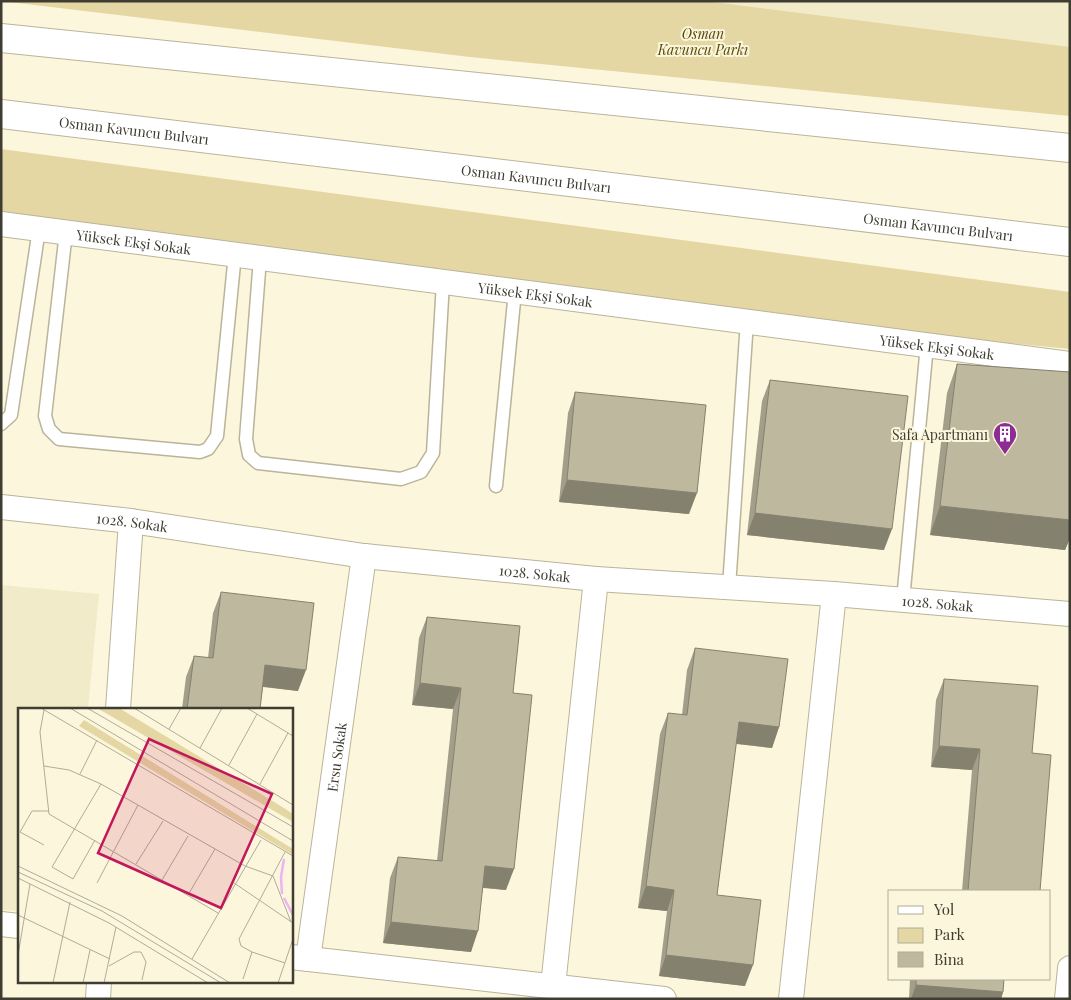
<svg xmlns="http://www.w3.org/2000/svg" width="1071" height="1000" font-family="'Playfair Display',serif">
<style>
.built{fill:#f2ebc9}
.green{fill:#e4d7a3}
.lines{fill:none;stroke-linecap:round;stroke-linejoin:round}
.service-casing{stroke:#bab49b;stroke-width:15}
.minor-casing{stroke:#bab49b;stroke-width:26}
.trunk-casing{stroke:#bab49b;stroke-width:30}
.service{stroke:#fff;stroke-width:12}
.minor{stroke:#fff;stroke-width:24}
.trunk{stroke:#fff;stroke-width:28}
.wall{fill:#a39e89}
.shaded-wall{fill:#85816f}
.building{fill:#beb89f;stroke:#85816f}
.labels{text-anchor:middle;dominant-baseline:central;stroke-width:4;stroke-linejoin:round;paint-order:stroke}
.park-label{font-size:14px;font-style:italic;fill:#584a09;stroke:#fcf6dc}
.street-label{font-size:14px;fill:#3f3c32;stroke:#fcf6dc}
.poi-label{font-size:14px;fill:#3f3c32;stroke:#fcf6dc;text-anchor:end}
.inset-river{fill:none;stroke:#edb4f1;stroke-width:2.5}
.inset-road{fill:none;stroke:#b0ac98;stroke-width:1}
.view{fill:#c2185b;fill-opacity:0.15;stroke:#c2185b;stroke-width:2.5}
.inset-edge{fill:none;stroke:#3f3c32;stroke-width:2.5}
</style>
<rect width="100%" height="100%" fill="#fcf6dc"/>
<!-- built -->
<g class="built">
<polygon points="508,1 1070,1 1070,64"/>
<polygon points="1,585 99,594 88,709 19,709 19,911 1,910"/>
</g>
<!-- green -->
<g class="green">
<polygon points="1,1 705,1 1070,47 1070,116 470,57"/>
<polygon points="1,149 1070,292 1070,349 852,328 1,212"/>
</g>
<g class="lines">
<!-- service casing -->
<g class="service-casing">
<g id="service">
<polyline points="66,232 45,416 49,429 59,439 200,452 208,449 217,436 235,254"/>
<polyline points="260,258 246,439 249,455 258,463 401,479 421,472 433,453 443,282"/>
<polyline points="1,424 11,415 39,229"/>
<polyline points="496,486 515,291"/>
<polyline points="729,587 747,321"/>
<polyline points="903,600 927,345"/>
</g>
</g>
<!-- minor casing -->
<g class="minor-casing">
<g id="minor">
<path id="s1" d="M1,224L1070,364"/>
<path id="s2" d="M1,507L131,521L364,556L596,579L834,594L1070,614"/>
<polyline points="118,709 131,521"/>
<polyline points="1,924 19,926"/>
<polyline points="291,957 664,999"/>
<path id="s3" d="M308,959L364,556"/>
<polyline points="553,986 596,579"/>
<polyline points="98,999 99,981"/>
<polyline points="791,999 834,594"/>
<polyline points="1067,999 1070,968"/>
</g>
</g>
<!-- trunk casing -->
<g class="trunk-casing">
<g id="trunk">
<polyline points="1,38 1070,148"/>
<path id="s4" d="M1,114L1070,242"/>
</g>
</g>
<!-- service -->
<use href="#service" class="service"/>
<!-- minor -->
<use href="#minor" class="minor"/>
<!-- trunk -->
<use href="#trunk" class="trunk"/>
</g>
<!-- wall -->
<g class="wall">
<polygon points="957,364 1070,372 1070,538 1065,550 930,535 947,393"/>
<polygon points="770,380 884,550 747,535 762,401"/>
<polygon points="575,392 689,514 559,502 568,413"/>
<polygon points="221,592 298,691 263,687 260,709 182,709 186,677 194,656 208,658 213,613"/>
<polygon points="427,617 513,693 506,890 483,888 471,952 383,943 390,878 398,857 437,861 453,709 412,705 419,638"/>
<polygon points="695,648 779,727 772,748 736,744 717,895 745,986 659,976 667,911 638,908 660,734 668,713 682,715 687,670"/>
<polygon points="944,679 1032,753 1040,891 962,891 972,770 931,767 936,700"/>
<polygon points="910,979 1004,979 1003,992 1001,999 909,999"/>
</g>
<!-- shaded-wall -->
<g class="shaded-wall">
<polygon points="567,480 697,493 689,514 559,502"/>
<polygon points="940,506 1070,520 1070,538 1065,550 930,535"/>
<polygon points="755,513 892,529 884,550 747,535"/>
<polygon points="265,665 306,670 298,691 258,686"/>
<polygon points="420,683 461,688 453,709 412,705"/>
<polygon points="739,722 779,727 772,748 731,743"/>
<polygon points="939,746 980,749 972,770 931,767"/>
<polygon points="485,866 514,869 506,890 478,887"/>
<polygon points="646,886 674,890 667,911 638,908"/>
<polygon points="391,922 478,931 471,952 383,943"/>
<polygon points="666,955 753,965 745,986 659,976"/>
<polygon points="916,985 1003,992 1001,999 911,999"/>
</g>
<!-- building -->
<g class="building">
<polygon points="957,364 1070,372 1070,520 940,506"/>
<polygon points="770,380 908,396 892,529 755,513"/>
<polygon points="575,392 706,405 697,493 567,480"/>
<polygon points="221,592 314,603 306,670 265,665 260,709 187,709 194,656 213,658"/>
<polygon points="427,617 520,626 513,693 532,695 514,869 485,866 478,931 391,922 398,857 442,861 461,688 420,683"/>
<polygon points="695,648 788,659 779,727 739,722 717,895 761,900 753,965 666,955 674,890 646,886 668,713 687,715"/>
<polygon points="944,679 1038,686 1032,753 1051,755 1040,891 968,891 980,749 939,746"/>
<polygon points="916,979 1004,979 1003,992 916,985"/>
</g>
<!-- icons -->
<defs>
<g id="building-pin" transform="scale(1.25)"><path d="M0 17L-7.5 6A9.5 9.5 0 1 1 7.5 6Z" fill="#8d2c95" stroke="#fcf6dc"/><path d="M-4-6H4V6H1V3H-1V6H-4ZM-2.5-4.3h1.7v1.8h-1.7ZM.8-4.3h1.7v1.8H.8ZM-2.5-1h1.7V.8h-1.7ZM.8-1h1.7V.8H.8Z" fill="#fff"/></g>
</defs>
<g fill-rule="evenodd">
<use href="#building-pin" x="1005" y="434"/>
</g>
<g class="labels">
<!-- park labels -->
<g class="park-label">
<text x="703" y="33">Osman<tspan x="703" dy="16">Kavuncu Parkı</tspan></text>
</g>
<!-- street labels -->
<g class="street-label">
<text stroke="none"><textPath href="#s4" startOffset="134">Osman Kavuncu Bulvarı</textPath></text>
<text stroke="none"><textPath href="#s4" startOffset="539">Osman Kavuncu Bulvarı</textPath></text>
<text stroke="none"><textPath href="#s4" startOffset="944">Osman Kavuncu Bulvarı</textPath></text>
<text stroke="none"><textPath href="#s1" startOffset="134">Yüksek Ekşi Sokak</textPath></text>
<text stroke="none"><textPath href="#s1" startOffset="539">Yüksek Ekşi Sokak</textPath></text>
<text stroke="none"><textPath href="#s1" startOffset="944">Yüksek Ekşi Sokak</textPath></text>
<text stroke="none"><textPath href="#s2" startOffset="132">1028. Sokak</textPath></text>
<text stroke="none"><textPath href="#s2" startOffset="538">1028. Sokak</textPath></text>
<text stroke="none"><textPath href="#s2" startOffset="942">1028. Sokak</textPath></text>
<text stroke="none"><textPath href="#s3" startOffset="204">Ersu Sokak</textPath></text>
</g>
<!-- poi labels -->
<g class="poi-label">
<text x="988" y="434">Safa Apartmanı</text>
</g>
</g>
<!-- overview -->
<g transform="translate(18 708)">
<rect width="275" height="275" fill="#fcf6dc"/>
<path d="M79,0H101L266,100L275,106V114ZM66,12L275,141V147L61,18Z" fill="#e4d7a3"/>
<path class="inset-river" d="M264,186L263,169L266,151M266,190L275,207"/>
<path class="inset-road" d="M23,0L275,148M52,0L275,133M69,0L275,119M116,0L275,97M229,0L275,28M26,2L22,24L31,106L200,205M151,21L163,0M182,40L204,0M211,57L239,6M26,58L51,62L83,76L227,158L255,168L273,214M62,66L79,32M242,76L270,25M77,132L55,171L34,159L83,76M26,137L2,124L14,103H31M118,156L145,113M0,158L104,208L212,275M0,164L84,203L203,275M0,170L91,215L190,275M144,172L170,128M79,175L120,97M216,175L275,215M170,187L197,141M0,207L92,251M0,247L12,176M174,251L243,132M267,255L234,244L223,238L221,231L267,144M91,258L116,244H123L128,254L124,272M225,271L234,244M35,275L52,194M65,275L72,242M86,275L98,219M260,275L275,231"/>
<path class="view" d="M131,31L254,86L203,200L80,145Z"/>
<rect width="275" height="275" class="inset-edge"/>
</g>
<!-- border -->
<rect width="1071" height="1000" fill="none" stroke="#3f3c32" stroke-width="5"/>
<!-- legend -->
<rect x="888" y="890" width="162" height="90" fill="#fcf6dc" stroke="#b0ac98"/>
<rect x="898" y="906" width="25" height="8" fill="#ffffff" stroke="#b0ac98"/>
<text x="934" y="915" font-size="15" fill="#3f3c32">Yol</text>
<rect x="898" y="928" width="25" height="15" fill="#e4d7a3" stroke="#b0ac98"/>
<text x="934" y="940" font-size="15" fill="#3f3c32">Park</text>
<rect x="898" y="952" width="25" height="15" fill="#beb89f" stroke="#b0ac98"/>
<text x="934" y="965" font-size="15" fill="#3f3c32">Bina</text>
</svg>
